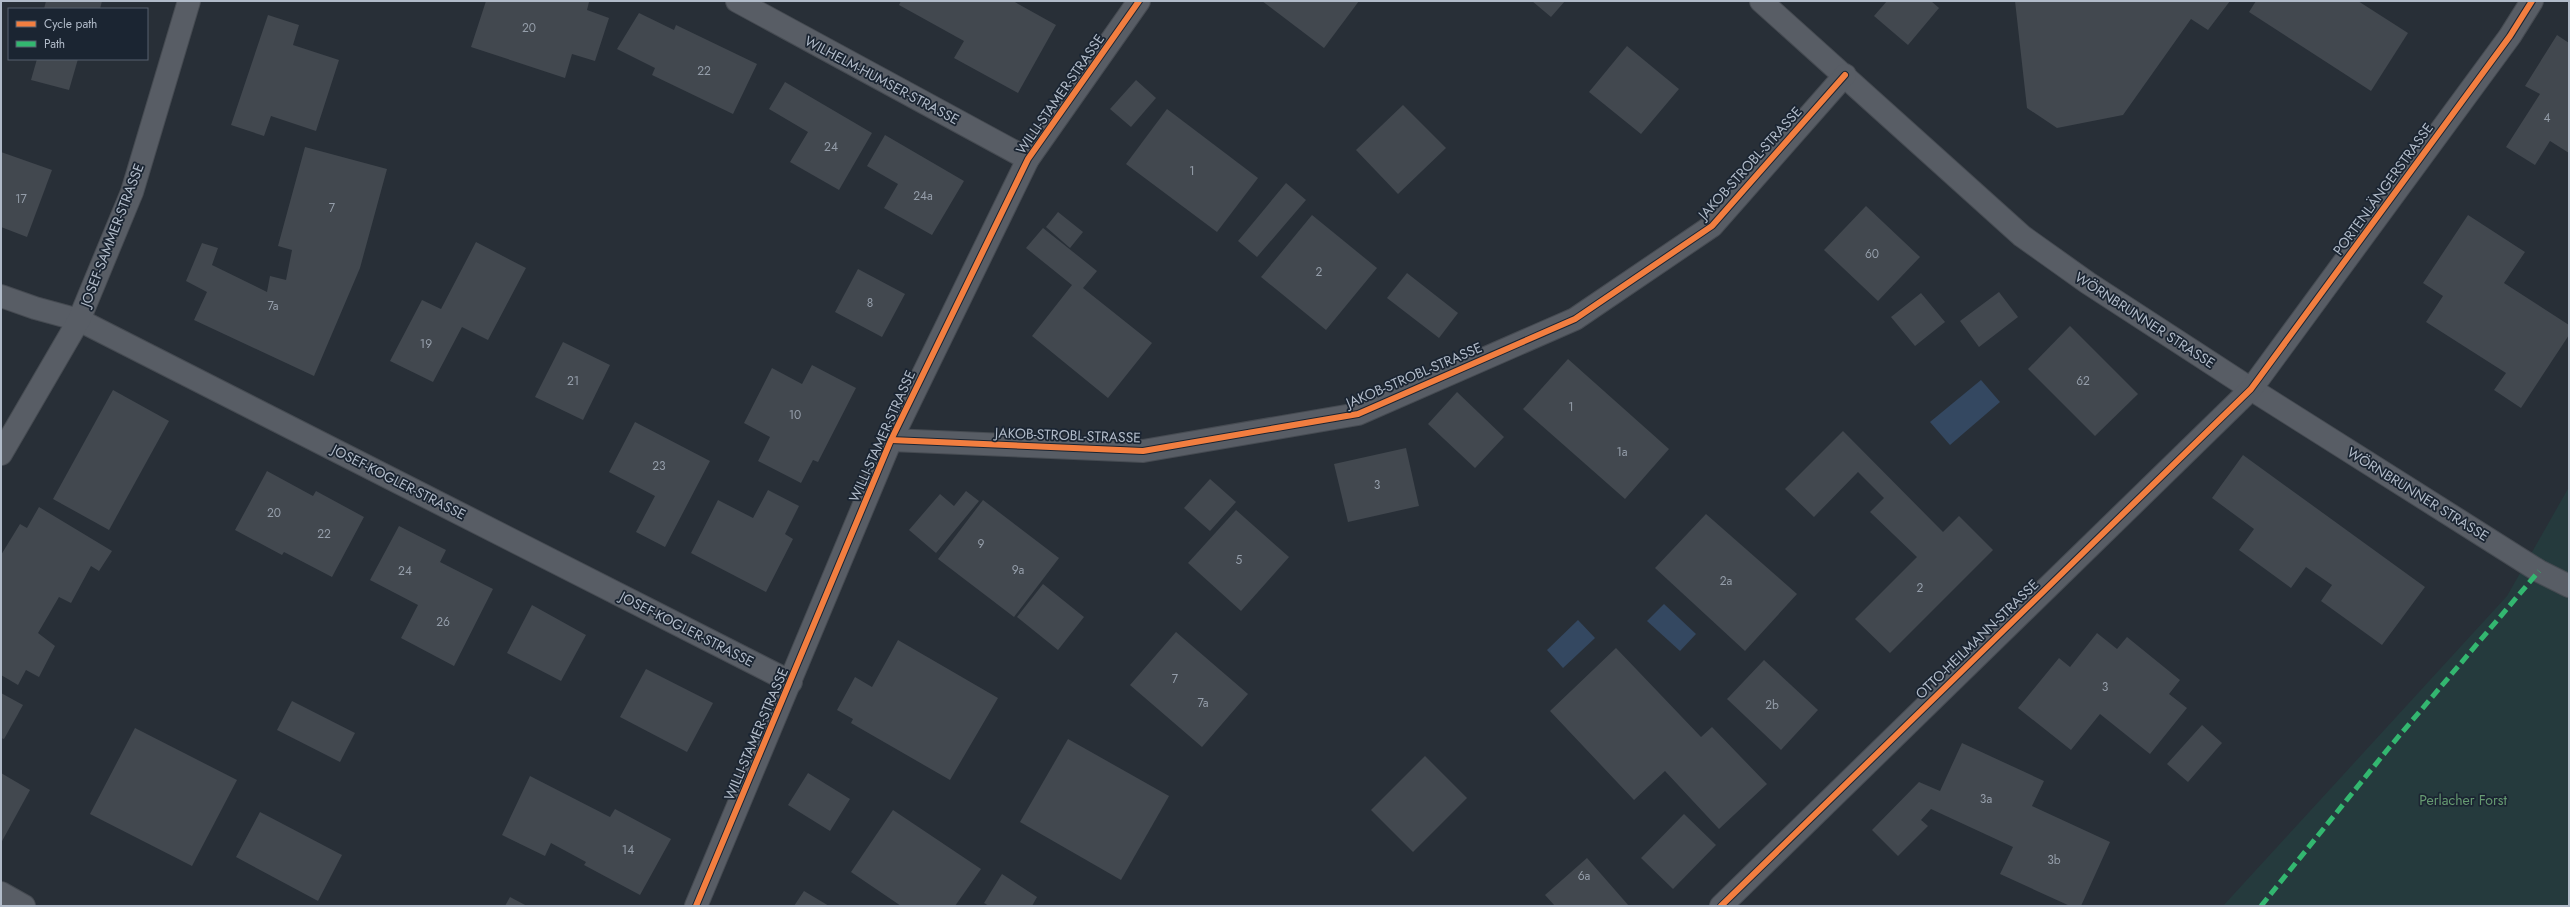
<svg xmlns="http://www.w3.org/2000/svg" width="2570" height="907" font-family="Jost,sans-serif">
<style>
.green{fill:#253a3d}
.water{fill:#344861}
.building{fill:#42484f}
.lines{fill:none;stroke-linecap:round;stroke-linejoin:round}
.street-casing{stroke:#464b52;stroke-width:24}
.street{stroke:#585d65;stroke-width:22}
.quiet{stroke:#33b770;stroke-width:5;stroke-dasharray:10 5;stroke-linecap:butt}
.cycleway-casing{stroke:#1b2532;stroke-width:8}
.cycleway{stroke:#f27e40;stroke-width:6}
.labels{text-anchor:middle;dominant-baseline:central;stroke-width:3.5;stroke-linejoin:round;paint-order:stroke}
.number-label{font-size:12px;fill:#959eaa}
.street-label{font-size:14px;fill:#b1bbc9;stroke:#1b2532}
.park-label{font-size:14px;fill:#679b72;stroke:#1b2532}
</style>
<rect width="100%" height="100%" fill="#282f37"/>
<!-- green -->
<polygon class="green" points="2569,487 2569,906 2223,906 2507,596"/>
<!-- water -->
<g class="water">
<polygon points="1981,380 2000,402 1950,445 1930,422"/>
<polygon points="1664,604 1696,634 1680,651 1647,621"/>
<polygon points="1578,620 1595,638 1563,668 1547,650"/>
</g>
<!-- building -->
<g class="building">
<polygon points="46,1 102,1 100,9 44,9"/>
<polygon points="486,1 589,2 587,10 609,18 595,61 572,54 565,78 471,47"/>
<polygon points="901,1 1013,1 1056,25 1018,93 954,58 964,41 899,5"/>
<polygon points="1262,1 1359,1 1324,48"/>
<polygon points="1532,1 1565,1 1551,17"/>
<polygon points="1887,1 1931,1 1939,8 1908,45 1874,16"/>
<polygon points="2015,1 2230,1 2208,30 2191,19 2123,115 2057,128 2027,108"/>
<polygon points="2256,1 2358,1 2408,33 2371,91 2249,12"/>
<polygon points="639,13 674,30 676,25 757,64 733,114 652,75 655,68 617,49"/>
<polygon points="268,15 299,25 293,45 339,60 316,131 271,116 264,136 231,125"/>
<polygon points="2557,35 2569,43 2569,153 2550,141 2535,165 2506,147 2540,94 2525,86"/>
<polygon points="1627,46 1679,89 1641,134 1589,92"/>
<polygon points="37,59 78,59 69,90 31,80"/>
<polygon points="1136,80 1156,98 1131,127 1110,109"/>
<polygon points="785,82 872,133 839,190 790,162 808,132 769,109"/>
<polygon points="1403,105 1446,148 1398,194 1356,150"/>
<polygon points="1167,109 1258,178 1217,232 1126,164"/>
<polygon points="885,135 964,181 932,235 884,208 898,184 867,166"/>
<polygon points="305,147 387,169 360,268 314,376 194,320 207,292 186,281 202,243 218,248 212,265 267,292 270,276 286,280 292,250 278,246"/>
<polygon points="1,152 52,170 27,237 1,227"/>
<polygon points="1286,183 1306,200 1257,257 1238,241"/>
<polygon points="1866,206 1920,257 1878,301 1824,250"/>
<polygon points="1058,212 1083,232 1070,248 1046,227"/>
<polygon points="1312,215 1377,268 1326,330 1261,277"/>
<polygon points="2468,215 2525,252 2504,283 2569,325 2569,335 2521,408 2494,390 2506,373 2426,322 2443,296 2423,283"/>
<polygon points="1043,228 1097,271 1083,288 1152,343 1108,398 1032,336 1072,285 1026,248"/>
<polygon points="476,242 526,268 488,340 462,327 433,382 390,361 422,300 441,309"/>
<polygon points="858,269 905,294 882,337 835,312"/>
<polygon points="1407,273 1458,313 1439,338 1387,298"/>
<polygon points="1999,292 2018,317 1979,347 1960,321"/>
<polygon points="1921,293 1945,322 1915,346 1891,317"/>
<polygon points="2070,326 2138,394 2095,436 2028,369"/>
<polygon points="563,342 610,365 583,420 535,397"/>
<polygon points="1568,359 1669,449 1625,499 1523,409"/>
<polygon points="812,365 856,388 818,462 813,460 801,483 758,461 770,437 744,423 772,368 802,384"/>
<polygon points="113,390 169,421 109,530 53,499"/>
<polygon points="1457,392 1504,437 1475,468 1428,424"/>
<polygon points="635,422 710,461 665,547 636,532 655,496 609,472"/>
<polygon points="1843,431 1943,532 1959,516 1993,550 1890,653 1855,619 1917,557 1870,512 1884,498 1858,472 1814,517 1785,489"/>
<polygon points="1406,448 1419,506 1348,522 1334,464"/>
<polygon points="2243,455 2425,587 2382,645 2321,601 2332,585 2306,567 2291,588 2239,550 2254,529 2212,498"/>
<polygon points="267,471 313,496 316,491 364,517 332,577 284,552 282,555 235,530"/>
<polygon points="1210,479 1236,502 1210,531 1184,508"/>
<polygon points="768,490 799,506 785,534 793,539 766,592 691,553 718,500 753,518"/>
<polygon points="966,491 979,501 936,553 909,530 940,494 954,506"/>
<polygon points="983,500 1059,558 1014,617 938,559"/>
<polygon points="39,507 112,551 99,571 91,566 71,603 59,597 38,633 55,646 39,677 26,670 18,685 1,675 1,555 20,524 27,528"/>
<polygon points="1236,510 1289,557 1241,611 1188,563"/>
<polygon points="1706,514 1797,594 1745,651 1655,568"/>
<polygon points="399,526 446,550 440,562 493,589 454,666 401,638 418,605 370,580"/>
<polygon points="1043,584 1084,617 1058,650 1017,617"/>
<polygon points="532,605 586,635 561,681 507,653"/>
<polygon points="1176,632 1248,694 1202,747 1130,685"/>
<polygon points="2097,633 2117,649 2127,637 2180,680 2169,694 2187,708 2150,754 2100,714 2071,750 2018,708 2059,658 2070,667"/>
<polygon points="898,640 998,698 950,780 851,723 853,719 837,710 855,677 872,687"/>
<polygon points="1616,648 1701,737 1712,727 1767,784 1719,829 1665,771 1634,800 1550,711"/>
<polygon points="1764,660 1818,710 1781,750 1727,699"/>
<polygon points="646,669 713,703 687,752 620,717"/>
<polygon points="1,693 23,705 4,739 1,738"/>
<polygon points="292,701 355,733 340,762 277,730"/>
<polygon points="2202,725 2222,743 2188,782 2167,764"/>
<polygon points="135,728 237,780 192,866 90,814"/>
<polygon points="1068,739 1169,796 1121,880 1020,822"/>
<polygon points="1962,743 2044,781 2032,806 2110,842 2081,906 2070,906 2000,874 2013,847 1931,809 1921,820 1928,826 1898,856 1872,830 1919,782 1940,791"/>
<polygon points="1425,756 1467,798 1413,852 1371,810"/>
<polygon points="1,773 30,790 1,843"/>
<polygon points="808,773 850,799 830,831 788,805"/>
<polygon points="530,776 610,817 615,809 671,839 640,895 584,865 586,862 551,843 545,856 502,835"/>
<polygon points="893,810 981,869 955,906 901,906 851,872"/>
<polygon points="260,812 342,855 318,901 236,857"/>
<polygon points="1684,814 1716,845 1673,889 1641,858"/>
<polygon points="1587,858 1629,906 1555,906 1545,895"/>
<polygon points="1002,874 1037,897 1032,906 989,906 984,903"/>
<polygon points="804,891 829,906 794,906"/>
<polygon points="510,897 527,906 505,906"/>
</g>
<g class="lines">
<!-- street casing -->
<g class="street-casing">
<g id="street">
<polyline points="737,1 1028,159"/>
<polyline points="1761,1 2022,236 2088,283 2251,389 2539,571 2569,586"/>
<polyline points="1,296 35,308 79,320 791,682"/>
<polyline points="891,440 1143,451 1358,414 1575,319 1712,226 1845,75"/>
<polyline points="1,454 79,320 132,192 189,1"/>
<polyline points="1,893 24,906"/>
<polyline points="696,906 891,440 1028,159 1139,1"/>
<polyline points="1721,906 2251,389 2510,36 2532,1"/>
</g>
</g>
<!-- street -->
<use href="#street" class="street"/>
<!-- quiet -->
<polyline class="quiet" points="2261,906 2388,749 2539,571"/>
<!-- cycleway casing -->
<g class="cycleway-casing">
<g id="cycleway">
<polyline points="891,440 1143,451 1358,414 1575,319 1712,226 1845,75"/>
<polyline points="696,906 891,440 1028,159 1139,1"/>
<polyline points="1721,906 2251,389 2510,36 2532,1"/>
</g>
</g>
<!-- cycleway -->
<use href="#cycleway" class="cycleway"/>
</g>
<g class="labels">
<!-- number labels -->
<g class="number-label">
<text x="529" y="28">20</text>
<text x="704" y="71">22</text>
<text x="2547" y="118">4</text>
<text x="831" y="147">24</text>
<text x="1192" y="171">1</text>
<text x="923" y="196">24a</text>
<text x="21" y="199">17</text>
<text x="332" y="208">7</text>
<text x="1872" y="254">60</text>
<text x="1319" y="272">2</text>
<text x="870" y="303">8</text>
<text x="273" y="306">7a</text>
<text x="426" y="344">19</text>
<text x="573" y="381">21</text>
<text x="2083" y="381">62</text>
<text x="1571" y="407">1</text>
<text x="795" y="415">10</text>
<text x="1622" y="452">1a</text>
<text x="659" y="466">23</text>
<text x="1377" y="485">3</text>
<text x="274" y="513">20</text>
<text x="324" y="534">22</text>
<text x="981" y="544">9</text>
<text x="1239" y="560">5</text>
<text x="1018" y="570">9a</text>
<text x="405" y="571">24</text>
<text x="1726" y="581">2a</text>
<text x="1920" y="588">2</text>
<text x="443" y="622">26</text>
<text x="1175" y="679">7</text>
<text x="2105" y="687">3</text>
<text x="1203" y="703">7a</text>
<text x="1772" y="705">2b</text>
<text x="1986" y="799">3a</text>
<text x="628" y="850">14</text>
<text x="2054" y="860">3b</text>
<text x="1584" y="876">6a</text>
</g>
<!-- street labels -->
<g class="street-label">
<text transform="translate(882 80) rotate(28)">WILHELM-HUMSER-STRASSE</text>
<text transform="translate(1060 94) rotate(-55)">WILLI-STAMER-STRASSE</text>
<text transform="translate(1750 163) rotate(-48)">JAKOB-STROBL-STRASSE</text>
<text transform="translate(2383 189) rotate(-54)">PORTENLÄNGERSTRASSE</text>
<text transform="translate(112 235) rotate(-69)">JOSEF-SAMMER-STRASSE</text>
<text transform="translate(2145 320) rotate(33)">WÖRNBRUNNER STRASSE</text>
<text transform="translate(1414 375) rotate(-23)">JAKOB-STROBL-STRASSE</text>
<text transform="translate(1068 435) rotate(2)">JAKOB-STROBL-STRASSE</text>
<text transform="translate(882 436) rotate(-66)">WILLI-STAMER-STRASSE</text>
<text transform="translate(399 482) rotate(27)">JOSEF-KOGLER-STRASSE</text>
<text transform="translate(2418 494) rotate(32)">WÖRNBRUNNER STRASSE</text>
<text transform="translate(687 629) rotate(27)">JOSEF-KOGLER-STRASSE</text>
<text transform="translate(1977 639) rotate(-44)">OTTO-HEILMANN-STRASSE</text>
<text transform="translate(756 734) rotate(-67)">WILLI-STAMER-STRASSE</text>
</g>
<!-- park labels -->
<g class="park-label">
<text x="2463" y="800">Perlacher Forst</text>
</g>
</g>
<!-- border -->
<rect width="2570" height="907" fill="none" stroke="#b1bbc9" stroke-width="4"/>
<!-- legend -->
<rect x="8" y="8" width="140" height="52" fill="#1b2532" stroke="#57616e"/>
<rect x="16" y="21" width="20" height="6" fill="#f27e40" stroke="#57616e"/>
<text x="44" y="28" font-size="12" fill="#b1bbc9">Cycle path</text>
<rect x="16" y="41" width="20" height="6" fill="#33b770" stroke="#57616e"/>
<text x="44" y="48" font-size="12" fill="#b1bbc9">Path</text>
</svg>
